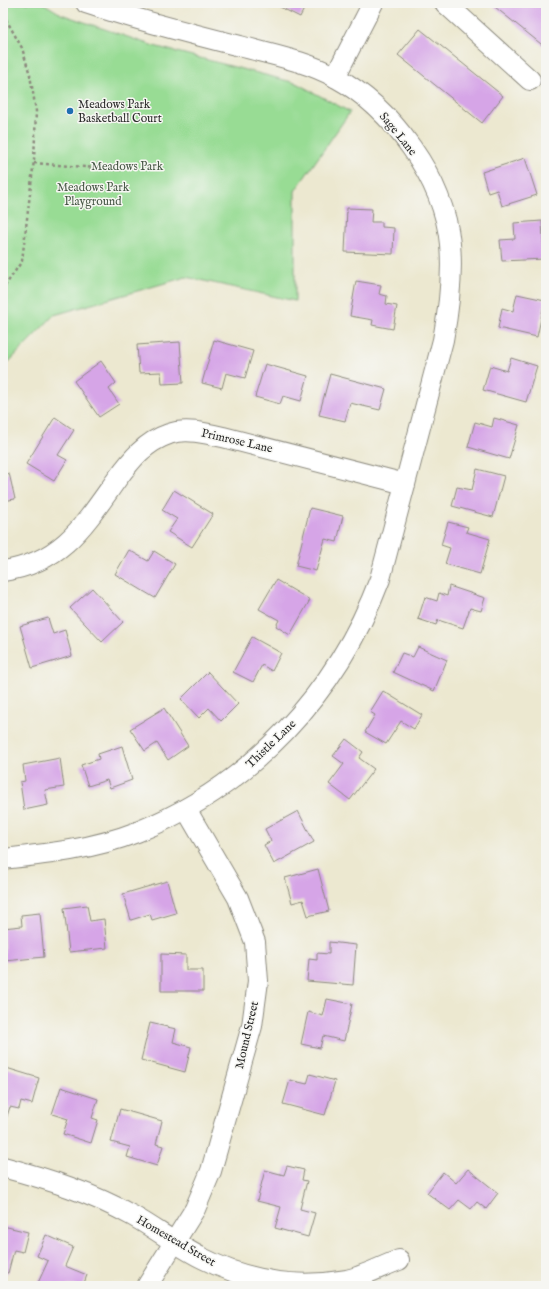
<svg xmlns="http://www.w3.org/2000/svg" width="549" height="1289" font-family="'IM FELL English',serif">
<style>
.green{fill:#98dc94;stroke:#628460}
.building{fill:#d6a5e7}
.lines{fill:none;stroke-linecap:round;stroke-linejoin:round}
.minor-casing{stroke:#8c8a7e;stroke-width:22}
.path{stroke:#8c8a7e;stroke-width:2.5;stroke-dasharray:3 3;stroke-linecap:butt}
.minor{stroke:#fff;stroke-width:20}
.poi-dot{fill:#1f6fb2;stroke:#f6f6f2;stroke-width:1.5}
.labels{text-anchor:middle;dominant-baseline:central;stroke-width:3;stroke-linejoin:round;paint-order:stroke}
.poi-label{font-size:12px;fill:#2b2b2b;stroke:#f6f6f2;text-anchor:start}
.street-label{font-size:12px;fill:#2b2b2b;stroke:#f6f6f2}
.park-label{font-size:12px;fill:#465745;stroke:#f6f6f2}
</style>
<rect width="100%" height="100%" fill="#f6f6f2"/>
<filter id="ink" filterUnits="userSpaceOnUse"><feTurbulence type="fractalNoise" baseFrequency=".025" numOctaves="2"/><feDisplacementMap in="SourceGraphic" scale="8" xChannelSelector="R" yChannelSelector="G"/><feConvolveMatrix kernelMatrix="1 2 1 2 8 2 1 2 1" color-interpolation-filters="sRGB"/></filter>
<filter id="wash" filterUnits="userSpaceOnUse"><feTurbulence type="fractalNoise" baseFrequency=".012" numOctaves="4" result="noise"/><feDisplacementMap in="SourceGraphic" scale="16" xChannelSelector="R" yChannelSelector="G"/><feGaussianBlur stdDeviation="0.9" result="paint"/><feColorMatrix in="noise" values="0 0 0 0 0 0 0 0 0 0 0 0 0 0 0 0 0 1.4 0 .05"/><feComposite in="paint" operator="in"/></filter>
<g filter="url(#wash)">
<rect width="100%" height="100%" fill="#ece8d0"/>
<!-- green -->
<polygon class="green" points="3,3 43,3 61,14 154,46 296,83 350,112 295,191 295,301 186,277 54,315 3,368"/>
<g id="blocks">
<!-- building -->
<g class="building">
<polygon points="272,3 307,3 300,17"/>
<polygon points="490,3 543,3 546,6 546,48"/>
<polygon points="420,29 503,96 482,123 398,55"/>
<polygon points="525,158 537,195 502,206 497,190 488,193 482,172"/>
<polygon points="347,208 372,209 371,222 382,222 382,227 394,228 393,254 345,252"/>
<polygon points="542,221 544,259 502,261 500,240 515,239 514,223"/>
<polygon points="356,281 381,285 379,294 387,296 386,304 397,306 393,329 372,325 373,320 350,316"/>
<polygon points="517,294 545,300 537,337 498,328 502,308 513,311"/>
<polygon points="214,340 253,351 245,378 226,373 222,388 202,383"/>
<polygon points="180,342 183,383 162,384 161,372 139,373 137,345"/>
<polygon points="511,358 537,366 526,402 483,390 490,366 507,371"/>
<polygon points="101,361 116,383 109,389 119,404 99,417 74,381"/>
<polygon points="265,364 308,376 301,401 283,396 280,404 255,397"/>
<polygon points="330,374 386,389 380,410 350,403 345,421 319,415"/>
<polygon points="55,417 74,430 58,455 67,460 54,481 26,464"/>
<polygon points="494,418 519,425 509,459 468,447 475,422 492,427"/>
<polygon points="477,469 504,476 493,517 452,506 457,487 472,490"/>
<polygon points="9,473 15,499 3,501 3,475"/>
<polygon points="174,490 213,514 192,547 168,532 177,519 162,510"/>
<polygon points="310,508 343,516 337,542 325,539 316,571 296,566"/>
<polygon points="448,522 468,527 466,532 490,539 480,574 445,564 450,548 441,545"/>
<polygon points="129,550 148,561 154,551 175,564 155,598 115,574"/>
<polygon points="276,580 310,600 290,635 276,626 279,620 259,609"/>
<polygon points="449,586 485,598 481,611 470,608 463,628 438,620 436,625 418,619 425,597 437,601 439,593 447,596"/>
<polygon points="92,588 123,622 102,642 70,608"/>
<polygon points="48,618 53,634 65,630 72,656 32,668 20,626"/>
<polygon points="252,637 281,653 272,671 262,665 253,682 233,672"/>
<polygon points="418,647 447,660 434,691 393,672 402,653 413,657"/>
<polygon points="208,672 238,704 221,721 209,708 199,718 181,699"/>
<polygon points="383,691 422,715 414,729 401,721 386,744 365,732 375,715 370,712"/>
<polygon points="164,708 188,746 168,760 157,743 145,751 130,729"/>
<polygon points="346,739 363,752 359,758 374,769 350,800 329,784 344,764 333,756"/>
<polygon points="122,746 132,780 110,788 107,780 88,786 81,765 99,759 98,754"/>
<polygon points="60,758 64,787 45,790 48,805 24,810 20,782 25,781 23,765"/>
<polygon points="298,811 314,842 274,864 264,845 271,841 265,829"/>
<polygon points="318,869 329,911 308,916 303,900 292,903 285,878"/>
<polygon points="167,881 176,913 152,920 150,914 131,920 123,894"/>
<polygon points="87,905 90,921 104,919 107,948 69,952 64,908"/>
<polygon points="40,913 44,957 5,961 3,928 22,926 21,915"/>
<polygon points="329,942 356,945 353,985 307,981 309,959 317,960 317,953 329,954"/>
<polygon points="161,954 186,955 186,970 203,970 203,991 161,991"/>
<polygon points="327,999 352,1004 344,1041 323,1036 320,1048 301,1044 308,1012 323,1016"/>
<polygon points="150,1023 176,1029 173,1042 191,1047 185,1072 141,1060"/>
<polygon points="3,1067 39,1078 32,1104 21,1101 19,1109 10,1107 6,1119 3,1118"/>
<polygon points="310,1074 335,1081 325,1115 283,1104 290,1080 307,1084"/>
<polygon points="61,1087 98,1099 92,1118 98,1120 91,1143 63,1134 68,1119 52,1114"/>
<polygon points="120,1109 162,1121 156,1144 163,1146 157,1166 127,1157 130,1147 111,1142"/>
<polygon points="287,1166 304,1170 302,1180 307,1181 300,1209 315,1213 308,1237 275,1228 281,1207 257,1201 265,1170 284,1175"/>
<polygon points="468,1169 498,1193 486,1209 477,1202 471,1209 459,1200 450,1210 427,1193 443,1172 456,1183"/>
<polygon points="3,1226 28,1232 23,1252 14,1250 8,1273 3,1272"/>
<polygon points="46,1235 73,1247 65,1266 87,1275 83,1286 37,1285 48,1261 37,1256"/>
</g>
</g>
</g>
<g filter="url(#ink)">
<use href="#blocks" fill-opacity="0" stroke="#8c8a7e" stroke-width="1"/>
<g class="lines">
<!-- minor casing -->
<g class="minor-casing">
<g id="minor">
<polyline points="445,3 530,80"/>
<polyline points="335,77 373,3"/>
<path d="M3,571C62,563 85,524 117,479C131,460 145,442 169,434C185,428 206,433 223,437L405,484"/>
<path d="M3,859C48,854 94,849 137,832C250,787 337,693 380,579L443,340C449,308 453,277 450,244C444,179 392,108 335,77C306,61 272,55 240,46C188,33 137,20 86,3"/>
<path d="M3,1167C48,1179 92,1193 133,1216C156,1229 178,1246 202,1258C247,1281 296,1289 346,1280C363,1277 382,1266 399,1260"/>
<polyline points="147,1286 195,1209 211,1171 252,1026 258,981 255,942 238,898 186,809"/>
</g>
</g>
<!-- path -->
<g class="path">
<polyline points="3,14 22,48 30,75 36,111 34,160 22,261 3,289"/>
<polyline points="34,163 121,170"/>
</g>
<!-- minor -->
<use href="#minor" class="minor"/>
</g>
</g>
<!-- markers -->
<circle class="poi-dot" cx="70" cy="111" r="4"/>
<g class="labels">
<!-- poi labels -->
<g class="poi-label">
<text x="78" y="104">Meadows Park<tspan x="78" dy="14">Basketball Court</tspan></text>
</g>
<!-- street labels -->
<g class="street-label">
<text transform="translate(398 134) rotate(51)">Sage Lane</text>
<text transform="translate(237 441) rotate(13)">Primrose Lane</text>
<text transform="translate(271 744) rotate(-44)">Thistle Lane</text>
<text transform="translate(247 1035) rotate(-77)">Mound Street</text>
<text transform="translate(176 1241) rotate(30)">Homestead Street</text>
</g>
<!-- park labels -->
<g class="park-label">
<text x="127" y="166">Meadows Park</text>
<text x="93" y="187">Meadows Park<tspan x="93" dy="14">Playground</tspan></text>
</g>
</g>
<!-- margin -->
<rect width="549" height="1289" fill="none" stroke="#f6f6f2" stroke-width="16"/>
</svg>
